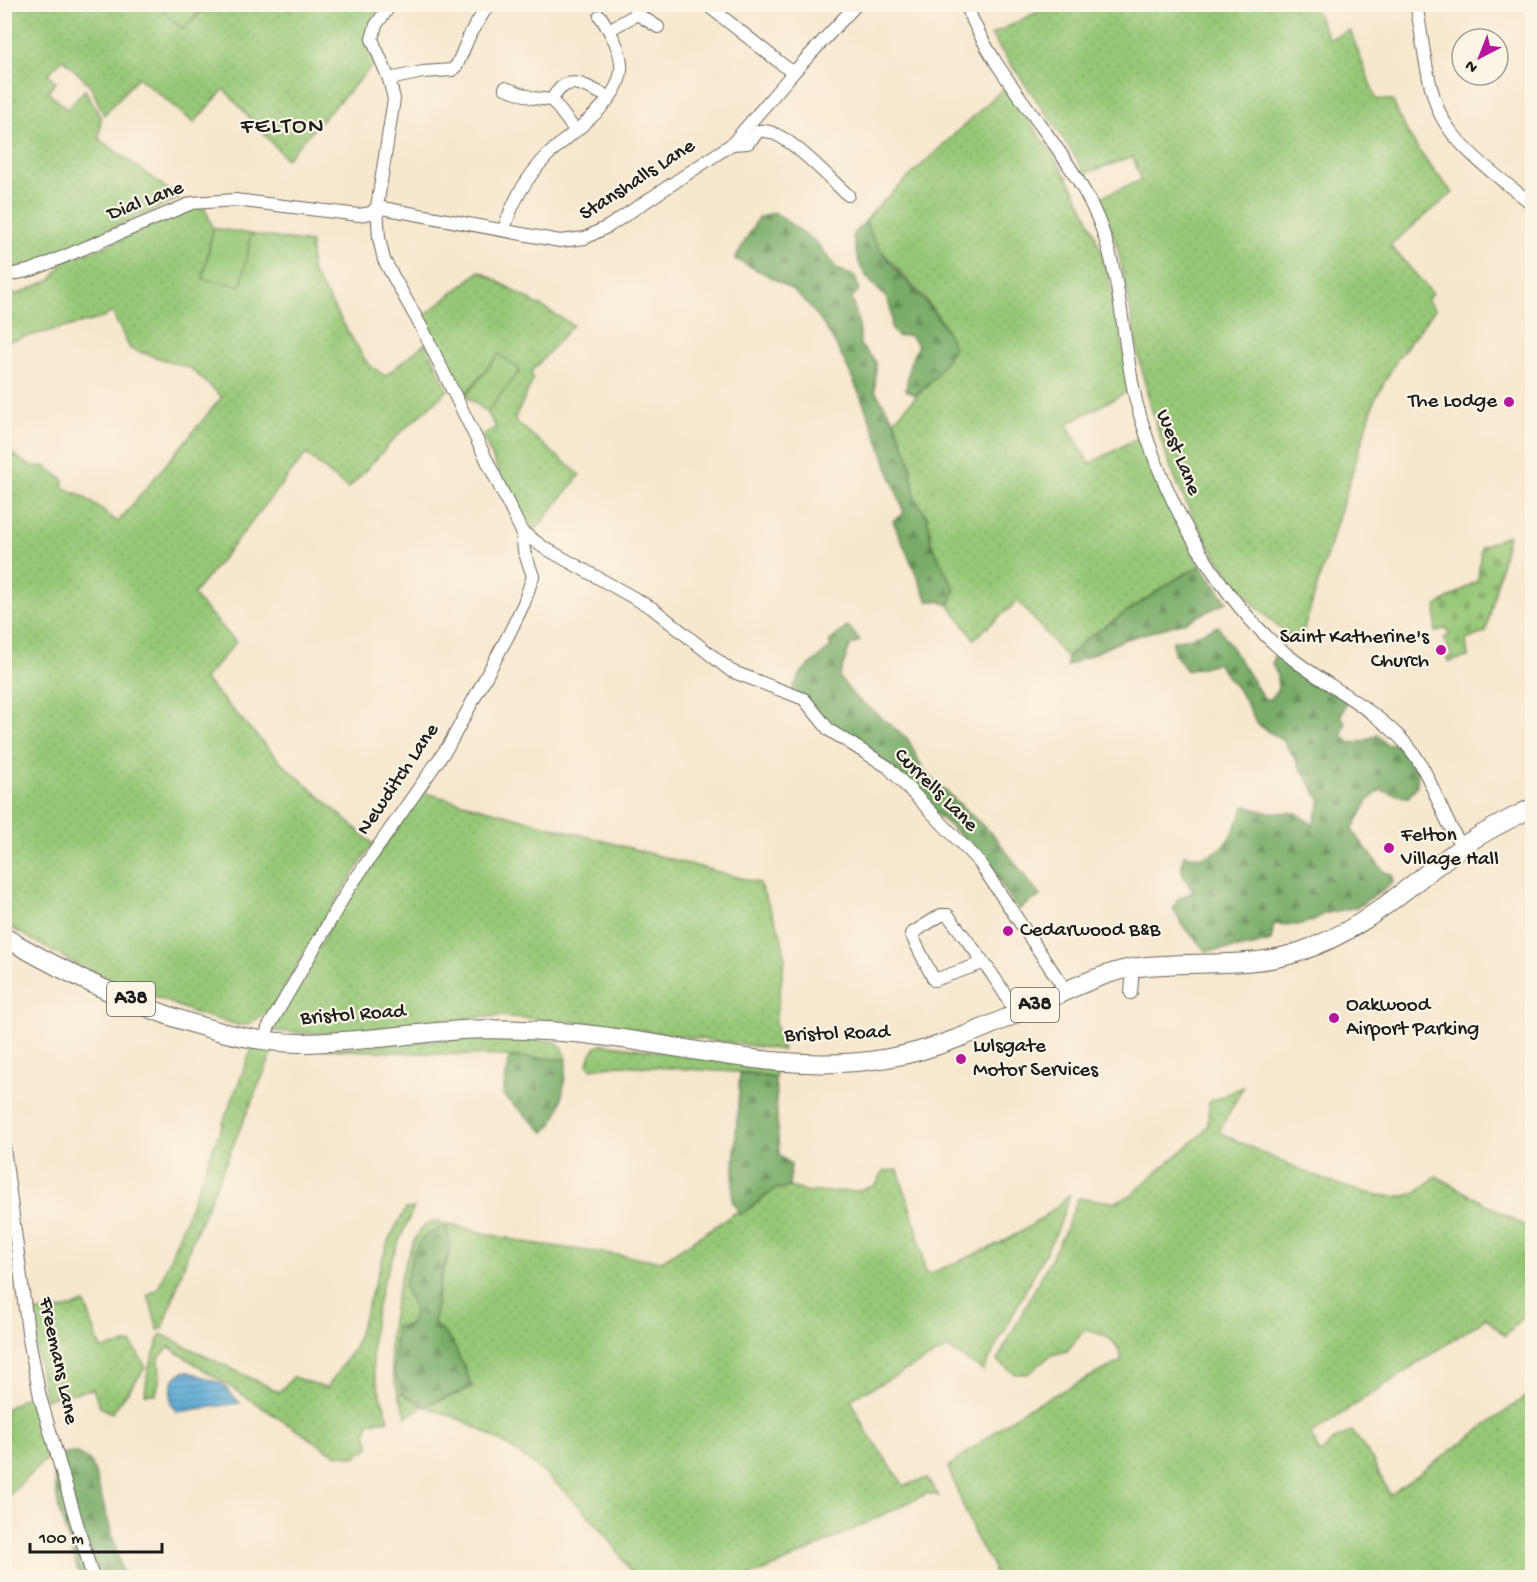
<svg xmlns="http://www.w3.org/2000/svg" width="1537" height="1582" font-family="'Gochi Hand',sans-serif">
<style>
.grass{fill:url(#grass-dots);stroke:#597249;stroke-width:1.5;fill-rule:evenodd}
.forest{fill:url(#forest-firs);stroke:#4a6442;stroke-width:1.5}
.cemetery{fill:url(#cemetery-stones);stroke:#597249;stroke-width:1.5}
.garden{fill:#96c776;stroke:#597249;stroke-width:1.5}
.water{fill:url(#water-rules);stroke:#3c6278;stroke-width:1.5}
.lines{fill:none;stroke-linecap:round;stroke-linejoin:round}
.minor-casing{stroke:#69635a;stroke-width:14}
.highway-casing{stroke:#69635a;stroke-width:20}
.minor{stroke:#fff;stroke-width:12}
.highway{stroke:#fff;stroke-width:18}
.poi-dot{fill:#b5179e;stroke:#fcf5e5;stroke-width:2}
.labels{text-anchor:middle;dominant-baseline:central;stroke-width:4.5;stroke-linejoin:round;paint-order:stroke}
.shield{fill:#fcf5e5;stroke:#5f5d58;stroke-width:1.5}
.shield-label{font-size:20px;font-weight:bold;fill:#1c1c1c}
.street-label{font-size:21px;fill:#1c1c1c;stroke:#fcf5e5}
.poi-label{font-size:21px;fill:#1c1c1c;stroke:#fcf5e5;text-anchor:start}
.quarter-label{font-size:24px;letter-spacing:1.5px;fill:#1c1c1c;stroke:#fcf5e5}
</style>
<defs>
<pattern id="grass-dots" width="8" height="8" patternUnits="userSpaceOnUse" patternTransform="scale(1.5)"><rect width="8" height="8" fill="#96c776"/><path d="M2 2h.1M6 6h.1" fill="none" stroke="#81aa66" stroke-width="1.8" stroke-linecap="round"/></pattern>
<pattern id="forest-firs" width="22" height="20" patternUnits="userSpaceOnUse" patternTransform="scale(1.5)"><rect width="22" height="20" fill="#78ac67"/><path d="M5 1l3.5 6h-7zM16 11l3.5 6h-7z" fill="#628b54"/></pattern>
<pattern id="cemetery-stones" width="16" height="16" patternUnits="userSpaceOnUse" patternTransform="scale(1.5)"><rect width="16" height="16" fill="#96c776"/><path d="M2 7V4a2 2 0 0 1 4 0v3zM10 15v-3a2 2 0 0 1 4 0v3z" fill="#81aa66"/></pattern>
<pattern id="water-rules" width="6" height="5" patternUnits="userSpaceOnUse" patternTransform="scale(1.5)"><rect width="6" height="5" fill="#5ba9d4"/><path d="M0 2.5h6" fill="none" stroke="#4a89ab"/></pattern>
</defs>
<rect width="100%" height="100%" fill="#fcf5e5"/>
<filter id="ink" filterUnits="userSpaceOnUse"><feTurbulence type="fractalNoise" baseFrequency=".0167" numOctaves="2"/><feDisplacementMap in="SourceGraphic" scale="12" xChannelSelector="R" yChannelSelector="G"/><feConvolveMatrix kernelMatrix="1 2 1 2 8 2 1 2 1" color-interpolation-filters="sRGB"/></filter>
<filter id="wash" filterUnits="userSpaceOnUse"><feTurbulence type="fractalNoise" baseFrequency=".008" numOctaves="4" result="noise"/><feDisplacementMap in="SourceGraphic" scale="24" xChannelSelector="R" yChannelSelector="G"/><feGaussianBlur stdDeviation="1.35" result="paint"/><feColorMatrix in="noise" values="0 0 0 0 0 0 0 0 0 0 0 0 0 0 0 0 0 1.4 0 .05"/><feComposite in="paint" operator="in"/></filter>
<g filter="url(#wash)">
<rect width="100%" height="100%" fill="#f7e7ce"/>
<!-- grass -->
<g class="grass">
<path d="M4,5H156L183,29L210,5H283L290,11L297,5H368L376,13C365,36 365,38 378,60L286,159L224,89L194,123L138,77L104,115L90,85L63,59L48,74L56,82L48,92L67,109L85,90L101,118L99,139L180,198L26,267L5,271Z"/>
<path d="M1051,5H1309L1316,12L1329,39L1350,30L1376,99L1393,101C1406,137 1428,165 1453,193L1390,245L1432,293L1427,301L1435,309L1398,358L1375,399L1302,635L1296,641C1206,575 1161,464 1139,357C1128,302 1123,249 1099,198L1141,180L1133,157L1085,173C1057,125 1022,82 991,35Z"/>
<path d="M1005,87C1034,129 1066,169 1087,215C1112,271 1120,330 1130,390L1067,424L1089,464L1141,436L1181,530L1201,566L1176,579L1086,639L1067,658L1018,601L974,639L949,605L955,590L931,543L928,518L915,498L910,461L894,420L935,377L947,329L925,299L871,239L866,221L874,210Z"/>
<path d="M204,205L213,228L203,279L241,286L251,234L311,243V270L367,363L385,376L426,343L448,390L397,436L348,489L306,454L193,595L236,642L204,679L283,764L373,844L316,932L273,1008L248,1025H238L195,1013L75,964L5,924V445C14,455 28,470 44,466L63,479V487L84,497L118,522L222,397L190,368L130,349L112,312L103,318L5,342L4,293L18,294L52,279L65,260L106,246L195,207Z"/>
<polygon points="480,271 573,325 531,372 533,380 514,420 580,475 532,534 525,528 482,435 496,428 487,412 520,370 499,354 462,398 424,316"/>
<polygon points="422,792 759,883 781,934 785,958 775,1022 783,1050 586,1023 500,1016 414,1022 409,1025 320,1034 274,1031 273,1028 335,918"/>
<polygon points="486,1036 554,1041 562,1047 567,1059 321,1049"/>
<path d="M603,1044L769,1066L776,1071L775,1078L752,1073L618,1065L592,1069L588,1065C590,1054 592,1048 603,1044Z"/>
<polygon points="253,1046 275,1047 191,1244 163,1329 158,1330 148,1295 158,1289"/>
<path d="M1243,1087L1219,1132C1258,1150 1375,1212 1414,1193C1422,1190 1429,1181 1436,1176L1532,1230V1308L1505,1336L1486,1318L1311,1434L1319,1454L1336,1439L1352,1431L1372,1459L1390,1495L1532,1392V1577H995L992,1564L977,1541L948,1467L1024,1410L1122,1361C1118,1338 1105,1335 1085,1329L1067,1351L1051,1355L1028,1374H1015L997,1361L1066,1229L1078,1198L1114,1202L1131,1196L1151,1177L1203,1133L1208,1125L1209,1102Z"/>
<path d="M898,1170L917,1230L926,1275C976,1254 1032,1234 1070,1194L1058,1229L983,1371L948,1348L851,1399L865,1429L904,1486L927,1478L939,1496L928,1493L781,1564L744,1578L634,1577C623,1561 613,1542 600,1528C552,1474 492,1426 423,1406L407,1417C400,1397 391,1376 390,1354C388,1328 404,1229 433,1221L523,1242L662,1261L738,1211L740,1215L776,1189L789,1187L810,1192L857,1191L876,1185L883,1171ZM450,1254L440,1280L434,1324L452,1341L458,1394L423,1406L394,1371L396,1327L409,1325C417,1313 414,1306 407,1294Z"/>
<path d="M414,1208C391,1257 367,1311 373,1367C376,1384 384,1403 389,1420L369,1422L366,1434L370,1446L356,1457L334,1454L169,1347L159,1358L160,1376L156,1394H145L148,1370L161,1334L279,1392L293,1377L327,1388L354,1348L389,1239L406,1209Z"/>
<polygon points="85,1303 101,1349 131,1343 146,1367 112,1413 100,1407 93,1389 45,1399 30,1313 67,1309"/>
<polygon points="33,1393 51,1454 5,1499 5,1409"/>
</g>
<!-- forest -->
<g class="forest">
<path d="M774,212L817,243L836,268L855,277L859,289L852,298L860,331V345L876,362L875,391L894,420L910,461L915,498L928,518L931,543L955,590L949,605L939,601H928L893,521L904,513C883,454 844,331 795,292C778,279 755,269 735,259L758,218Z"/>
<path d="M866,221C880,268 935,297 954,348L935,377L915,395L906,390L910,364L918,345L909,335L898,337L891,328C894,290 878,297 863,271C857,260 855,247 853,234Z"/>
<polygon points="1201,566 1227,602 1188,621 1123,640 1067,666 1067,658 1086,639 1176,579"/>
<polygon points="848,626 860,641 850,646 839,677 854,696 908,739 924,771 996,838 1040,896 1018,910 983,857 948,824 832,727 792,689 803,671 831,647 829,642"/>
<path d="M1218,626L1264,699H1271L1278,689L1277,675L1272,663L1274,656L1283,658L1300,672L1348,700L1341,715L1345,723L1342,735L1349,743L1365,741L1377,734L1386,745L1395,744L1418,770L1417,785L1408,798L1380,790L1368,801L1352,830L1384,872L1393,874V883L1357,907L1323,914L1313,921L1296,925L1274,924L1271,941L1248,947L1206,951L1182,925L1173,908L1178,899L1194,891C1183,879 1179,871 1184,855C1223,863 1231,837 1245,806L1265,812L1297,813L1313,825L1321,801L1284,741L1258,725L1241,694L1217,663L1187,671L1174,653L1173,641L1189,638Z"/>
<path d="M509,1057L567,1059C563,1084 565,1115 544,1132L503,1095Z"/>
<polygon points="740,1073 775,1078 779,1155 791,1164 789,1187 776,1189 740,1215 732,1200"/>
<path d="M446,1226C455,1251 445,1257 440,1281C436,1295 436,1310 434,1324L452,1341L473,1387L423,1406L403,1394L394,1371L396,1327L409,1325C420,1307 409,1303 404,1285C414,1254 411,1237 446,1226Z"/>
<polygon points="77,1453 92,1463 122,1571 130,1577 80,1577 59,1511 51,1454"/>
</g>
<!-- cemetery -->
<polygon class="cemetery" points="1508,535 1486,632 1466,640 1468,657 1448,662 1447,658 1452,656 1444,638 1450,635 1446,628 1435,632 1437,606 1478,580 1481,547"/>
<!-- garden -->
<g class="garden">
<polygon points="156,5 198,5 202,9 183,29"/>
<polygon points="213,228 251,234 241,286 203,279"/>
<polygon points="499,354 520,370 487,412 466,396"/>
</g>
<!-- water -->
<path class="water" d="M187,1371L222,1384L240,1403L177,1412L171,1403C170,1391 171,1373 187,1371Z"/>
</g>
<g filter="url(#ink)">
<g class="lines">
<!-- minor casing -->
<g class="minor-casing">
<g id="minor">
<polyline points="391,4 376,25 372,39 389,79 394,99 377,207 379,238 384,260 423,330 522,532 543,547 652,608 731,671 804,699 829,730 888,767 979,862 1066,991"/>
<polyline points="633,4 637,14 658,27"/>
<polyline points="706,4 793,73"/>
<path d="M966,4C996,84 1065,141 1098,219C1122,277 1122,341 1136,401C1150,456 1179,521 1210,567C1235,604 1262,637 1298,663C1335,690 1377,711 1407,745C1433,775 1439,815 1462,846"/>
<path d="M1416,4C1423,39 1425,75 1438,109C1452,145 1501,179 1531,203"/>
<polyline points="609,30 637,14"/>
<polyline points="389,79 423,72 452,70 457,65 471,32 489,4"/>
<polyline points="505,88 533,98 552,100 575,130"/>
<path d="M552,100C566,71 586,86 608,97"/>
<path d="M732,144L748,143L759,131C784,127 828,178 848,195"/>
<polyline points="377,207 560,241 585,238 609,226 732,144 793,73 857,4"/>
<path d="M504,229C512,203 527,177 546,157C569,133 617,106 621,71C623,52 610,31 600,16"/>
<polyline points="4,276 32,270 192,203 235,200 359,215 371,213 377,207"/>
<path d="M983,963L934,980L911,934L941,915H948C972,948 998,978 1016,1014"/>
<polyline points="1131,993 1133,968"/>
<polyline points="265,1040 268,1028 349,888 449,745 509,634 524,603 533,576 524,551 522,532"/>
<polyline points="4,1147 29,1339 40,1397 93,1578"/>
</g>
</g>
<!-- highway casing -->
<g class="highway-casing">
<path id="highway" d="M4,937C83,983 207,1043 299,1043C353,1043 407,1034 461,1030C499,1028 536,1030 574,1033C677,1042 784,1077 888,1058C941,1049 991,1025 1040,1003C1068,990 1100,974 1131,968C1186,959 1246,970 1299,952C1368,929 1406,886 1462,847C1484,831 1508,820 1532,808"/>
</g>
<!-- minor -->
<use href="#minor" class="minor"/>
<!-- highway -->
<use href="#highway" class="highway"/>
</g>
</g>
<!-- markers -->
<g class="poi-dot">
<circle cx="1509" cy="402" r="6"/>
<circle cx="1441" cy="650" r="6"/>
<circle cx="1389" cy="848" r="6"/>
<circle cx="1008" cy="931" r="6"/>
<circle cx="1334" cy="1018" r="6"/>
<circle cx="961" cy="1059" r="6"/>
</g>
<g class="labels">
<!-- shield labels -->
<g class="shield">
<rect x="107" y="982" width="48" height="34" rx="4.5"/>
<rect x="1011" y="988" width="48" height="34" rx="4.5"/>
</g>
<g class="shield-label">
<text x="131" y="999">A38</text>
<text x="1035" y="1005">A38</text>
</g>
<!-- street labels -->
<g class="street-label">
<text transform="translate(638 181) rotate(-33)">Stanshalls Lane</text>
<text transform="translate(146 202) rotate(-21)">Dial Lane</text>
<text transform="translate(1177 453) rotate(68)">West Lane</text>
<text transform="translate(399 780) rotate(-56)">Newditch Lane</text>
<text transform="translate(935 791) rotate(45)">Currells Lane</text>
<text transform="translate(353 1016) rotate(-4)">Bristol Road</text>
<text transform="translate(837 1035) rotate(-2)">Bristol Road</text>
<text transform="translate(57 1361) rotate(78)">Freemans Lane</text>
</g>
<!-- poi labels -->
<g class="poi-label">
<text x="1497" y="402" text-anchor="end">The Lodge</text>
<text x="1429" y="638" text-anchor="end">Saint Katherine's<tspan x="1429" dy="24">Church</tspan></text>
<text x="1401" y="836">Felton<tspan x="1401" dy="24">Village Hall</tspan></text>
<text x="1020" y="931">Cedarwood B&amp;B</text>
<text x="1346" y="1006">Oakwood<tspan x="1346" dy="24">Airport Parking</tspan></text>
<text x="973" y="1047">Lulsgate<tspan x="973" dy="24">Motor Services</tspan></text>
</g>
<!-- quarter labels -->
<g class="quarter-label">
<text x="283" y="127">FELTON</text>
</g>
</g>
<!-- margin -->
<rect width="1537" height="1582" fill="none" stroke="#fcf5e5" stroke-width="24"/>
<!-- north arrow -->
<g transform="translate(1480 57) rotate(222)"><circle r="28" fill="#fcf5e5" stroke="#a29e95" stroke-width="1.5"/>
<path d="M0-4.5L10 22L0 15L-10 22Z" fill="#b5179e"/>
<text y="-9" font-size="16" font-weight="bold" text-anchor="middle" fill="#1c1c1c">N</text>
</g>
<!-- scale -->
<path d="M30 1543v9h132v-9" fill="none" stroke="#1c1c1c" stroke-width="3"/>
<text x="39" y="1543" font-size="18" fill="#1c1c1c" stroke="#fcf5e5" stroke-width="4.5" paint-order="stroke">100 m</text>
</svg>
